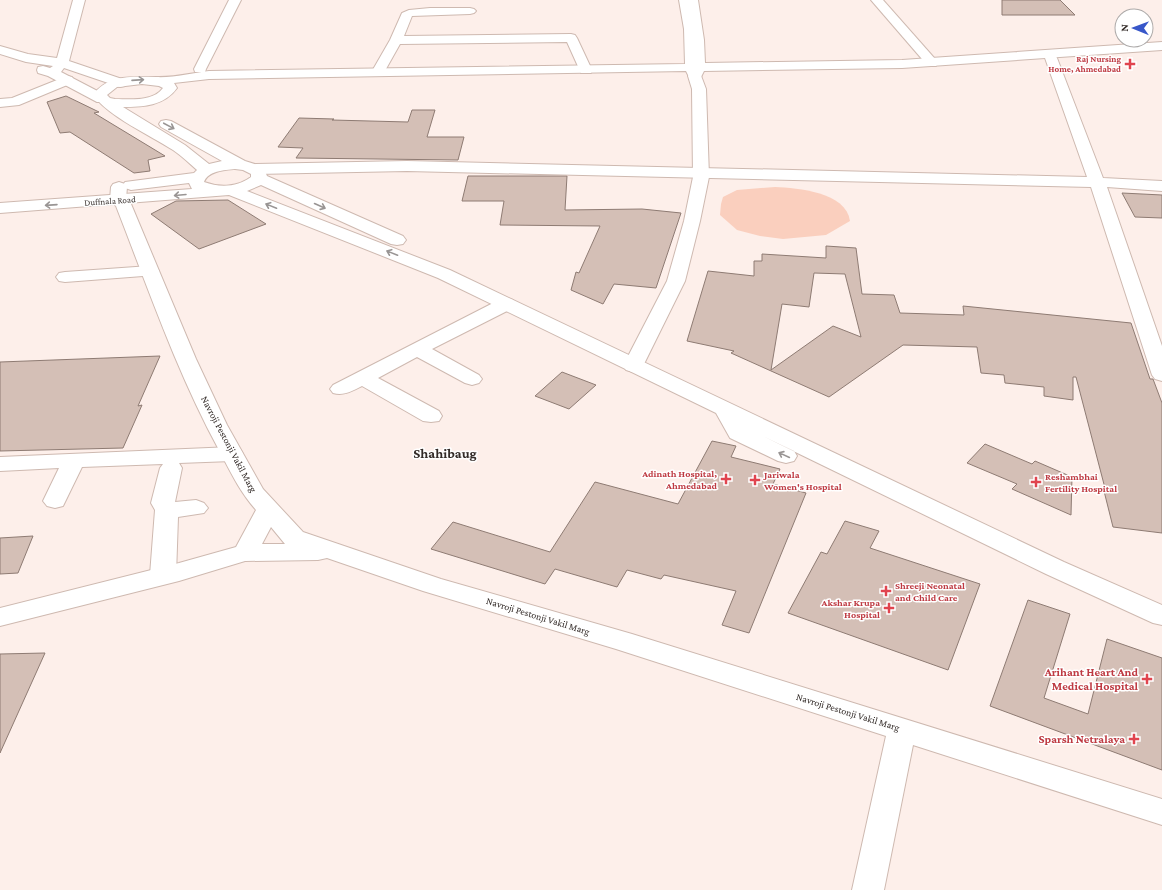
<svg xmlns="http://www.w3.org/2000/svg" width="1162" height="890" font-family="'Crimson Pro',serif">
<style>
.green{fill:#facfbe}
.building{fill:#d4bfb6;stroke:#8e7b73;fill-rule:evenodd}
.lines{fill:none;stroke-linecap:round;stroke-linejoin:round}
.minor-casing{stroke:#ceb9b0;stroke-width:2}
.tertiary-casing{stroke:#ceb9b0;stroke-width:2}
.secondary-casing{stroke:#ceb9b0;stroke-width:2}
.minor{fill:#fff;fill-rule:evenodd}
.tertiary{fill:#fff;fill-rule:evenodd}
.secondary{fill:#fff;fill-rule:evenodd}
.oneway{stroke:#999594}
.health-dot{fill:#e0444e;stroke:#fff;stroke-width:1.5}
.labels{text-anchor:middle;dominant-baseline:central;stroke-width:3;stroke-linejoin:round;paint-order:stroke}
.far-health-label{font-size:9px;font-weight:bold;fill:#be3a42;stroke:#fff;text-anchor:end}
.far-street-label{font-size:9px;fill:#332b28;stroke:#fff}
.street-label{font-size:10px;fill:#332b28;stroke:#fff}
.health-label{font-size:10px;font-weight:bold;fill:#be3a42;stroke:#fff;text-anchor:start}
.near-health-label{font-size:12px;font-weight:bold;fill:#be3a42;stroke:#fff;text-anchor:end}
.district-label{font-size:14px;font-weight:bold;fill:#332b28;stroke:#fff}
</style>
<rect width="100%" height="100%" fill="#fdefea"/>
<!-- green -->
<path class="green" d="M775,187C798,188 846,192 850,221L826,235L783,239L760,236L737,230L720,215L721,204L723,197L737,190Z"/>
<!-- building -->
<g class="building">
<polygon points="1002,0 1060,0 1075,15 1002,15"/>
<polygon points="66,96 99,112 94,113 165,156 148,160 150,171 134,173 70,132 60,133 47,102"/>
<polygon points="412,110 435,110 427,137 464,137 458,160 296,158 303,148 278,147 299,118 334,119 332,120 408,122"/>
<polygon points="468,176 567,176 565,210 642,209 681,213 656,288 614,284 603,304 571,290 576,272 579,273 600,226 500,225 504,201 462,201"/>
<polygon points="1122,193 1162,195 1162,218 1135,217"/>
<polygon points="228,200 266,224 199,249 151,214 176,201"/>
<path d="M826,246L856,248L862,294L894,295L900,313L964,315L963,306L1131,323L1150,379H1153L1162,403V533L1113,527L1104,491L1106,492L1076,377H1073V400L1044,396V387L1005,383L1004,375L981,373L977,347L903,345L829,397L731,353L734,351L687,341L708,271L754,276V261H762V254L826,258ZM814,273L845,274L861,337L833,326L771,370L782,304L809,307Z"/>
<polygon points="160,356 138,406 142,405 123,448 0,451 0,362"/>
<polygon points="562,372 596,385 569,409 535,396"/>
<polygon points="712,441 736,446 731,457 780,469 773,484 806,493 749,633 722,625 736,591 664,575 661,579 627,570 617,587 555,569 545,584 431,549 453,522 550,552 595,482 678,504"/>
<polygon points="985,444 1032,464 1035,461 1072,477 1071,515 1012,489 1017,484 967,463"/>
<polygon points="845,521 879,531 870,548 980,584 948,670 788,613 821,552 827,554"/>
<polygon points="33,536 18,573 0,574 0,538"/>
<polygon points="1028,600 1070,614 1044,698 1088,714 1107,639 1162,658 1162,770 990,706"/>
<polygon points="45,653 0,753 0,654"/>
</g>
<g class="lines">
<!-- minor casing -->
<g class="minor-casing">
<g id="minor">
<polygon points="229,0 241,0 206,69 205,72 195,72 194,69"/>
<polygon points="871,0 883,0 936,60 938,63 936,66 928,66"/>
<polygon points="430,8 470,8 474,9 476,11 474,13 470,14 412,16 404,36 571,34 575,35 577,38 592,70 591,73 581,73 567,42 400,44 382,76 372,76 371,73 390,40 402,13 409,10"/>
<polygon points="1051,54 1055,55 1057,58 1103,178 1162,181 1162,191 1107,187 1162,346 1162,381 1155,379 1152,375 1091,187 407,171 256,174 251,172 248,169 251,166 256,164 407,161 1087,177 1045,58 1047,55"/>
<polygon points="67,76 72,77 74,80 72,83 19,105 0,107 0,99 12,98"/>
<polygon points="150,266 156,267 159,271 156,275 65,282 59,281 56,277 59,273 65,272"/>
<path d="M506,298L513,300L515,304L513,308L432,349L479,375L482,379L479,383L472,385L465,383L417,357L378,378L439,411L442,416L439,421L431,422L423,421L362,386C352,391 344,396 333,393L330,389L333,385L499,300Z"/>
<polygon points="232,447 240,449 243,454 240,459 232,461 179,463 182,468 175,502 196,500 204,503 208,508 204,513 178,517 176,575 172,581 163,584 154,581 150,575 155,510 151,503 160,468 163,464 82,467 63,506 55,508 47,506 43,501 59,468 0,471 0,457"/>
</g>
</g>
<!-- tertiary casing -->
<g class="tertiary-casing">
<g id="tertiary">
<polygon points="73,0 85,0 69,61 125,80 127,83 125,86 120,87 64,68 61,72 107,96 109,99 107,102 97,102 48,76 38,73 37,70 38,67 43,66 50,68 53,66 26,62 0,54 0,46 28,54 57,58"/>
<polygon points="695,72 700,73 706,89 709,177 700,221 685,281 643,366 640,370 633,372 626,370 623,366 667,281 684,221 693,177 692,89 688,76 690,73"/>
<path d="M119,182L125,184L127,187L126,199L131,204L196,359L227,425L263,489L303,532L441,579L632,634L1162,799V825L913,745L884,890H852L886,736L616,649L423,591L327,558L318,560L245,561L179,581L0,626V608L179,563L236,547L256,510C240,492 230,471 219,450C177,373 148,288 116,206L110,200L111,187L113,184ZM271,527L285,544H287H262Z"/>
</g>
</g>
<!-- secondary casing -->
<g class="secondary-casing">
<path id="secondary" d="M679,0H698L704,40L705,63L902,60L1162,42V50L902,68L704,71L700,79H690L686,71L209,79L174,83L177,88C164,106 143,107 123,107L185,145L209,164L222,161L161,127L159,124L161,121L166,120L171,121L245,161L258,165L264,169L267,176L403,236L406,240L403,244L397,245L391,244L261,185L247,191L450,270L1064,562L1162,605V625L1153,623L1046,574L746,428L794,451L797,456L794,461L786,463L778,461L730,438L716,413L438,278L229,195L0,213V203L192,189L189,183L131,190L125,188L123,185L125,182L194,173L197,170C189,163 182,156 173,150C150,135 109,117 93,95C108,74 133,77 156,77C173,78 192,73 209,71L685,64L684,29ZM142,84L159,86L163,88C153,102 130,99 115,99L110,98L107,95L117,87ZM235,169L243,170L251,174V177C238,187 220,188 204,182C208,171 224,170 235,169Z"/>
</g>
<!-- minor -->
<use href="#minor" class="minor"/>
<!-- tertiary -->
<use href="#tertiary" class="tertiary"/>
<!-- secondary -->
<use href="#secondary" class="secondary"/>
</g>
<!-- one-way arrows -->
<defs><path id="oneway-shaft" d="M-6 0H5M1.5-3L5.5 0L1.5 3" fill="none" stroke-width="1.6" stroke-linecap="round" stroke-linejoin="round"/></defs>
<g class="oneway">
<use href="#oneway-shaft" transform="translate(138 80) rotate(-4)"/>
<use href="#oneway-shaft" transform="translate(169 126) rotate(28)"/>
<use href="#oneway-shaft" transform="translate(180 195) rotate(175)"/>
<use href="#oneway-shaft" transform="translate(51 205) rotate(176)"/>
<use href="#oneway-shaft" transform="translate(271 206) rotate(-158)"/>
<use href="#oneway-shaft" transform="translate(320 206) rotate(24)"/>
<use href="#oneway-shaft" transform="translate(392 253) rotate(-158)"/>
<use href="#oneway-shaft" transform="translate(784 455) rotate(-155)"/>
</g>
<!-- markers -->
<g class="health-dot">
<path d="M1128 58h4v4h4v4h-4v4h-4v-4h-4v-4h4z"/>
<path d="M724 473h4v4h4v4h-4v4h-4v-4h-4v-4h4z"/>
<path d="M753 474h4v4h4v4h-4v4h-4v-4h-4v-4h4z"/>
<path d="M1034 476h4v4h4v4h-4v4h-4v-4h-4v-4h4z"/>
<path d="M884 585h4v4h4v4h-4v4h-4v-4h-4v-4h4z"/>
<path d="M887 602h4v4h4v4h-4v4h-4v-4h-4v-4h4z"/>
<path d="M1145 673h4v4h4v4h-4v4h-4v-4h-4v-4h4z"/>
<path d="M1132 733h4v4h4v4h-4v4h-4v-4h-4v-4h4z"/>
</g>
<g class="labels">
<!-- far-health labels -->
<g class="far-health-label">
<text x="1121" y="59">Raj Nursing<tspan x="1121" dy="10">Home, Ahmedabad</tspan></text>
</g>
<!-- far-street labels -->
<g class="far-street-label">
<text transform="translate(110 201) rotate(-4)">Duffnala Road</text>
</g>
<!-- street labels -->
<g class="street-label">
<text transform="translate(229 444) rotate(62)">Navroji Pestonji Vakil Marg</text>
<text transform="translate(538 616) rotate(17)">Navroji Pestonji Vakil Marg</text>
<text transform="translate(848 712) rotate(17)">Navroji Pestonji Vakil Marg</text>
</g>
<!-- health labels -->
<g class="health-label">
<text x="717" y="473" text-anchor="end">Adinath Hospital,<tspan x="717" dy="12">Ahmedabad</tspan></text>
<text x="764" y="474">Jariwala<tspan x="764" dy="12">Women's Hospital</tspan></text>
<text x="1045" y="476">Reshambhai<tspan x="1045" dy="12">Fertility Hospital</tspan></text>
<text x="895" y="585">Shreeji Neonatal<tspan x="895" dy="12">and Child Care</tspan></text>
<text x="880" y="602" text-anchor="end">Akshar Krupa<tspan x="880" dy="12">Hospital</tspan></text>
</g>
<!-- near-health labels -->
<g class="near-health-label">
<text x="1138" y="672">Arihant Heart And<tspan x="1138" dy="14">Medical Hospital</tspan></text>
<text x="1125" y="739">Sparsh Netralaya</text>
</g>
<!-- district labels -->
<g class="district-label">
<text x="445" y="453">Shahibaug</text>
</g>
</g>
<!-- north arrow -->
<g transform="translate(1134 28) rotate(271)"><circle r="19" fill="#ffffff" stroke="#adaaa9"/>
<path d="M0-3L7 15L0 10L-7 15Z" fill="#3857c9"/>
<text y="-6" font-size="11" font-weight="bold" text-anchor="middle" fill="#332b28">N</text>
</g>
</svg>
